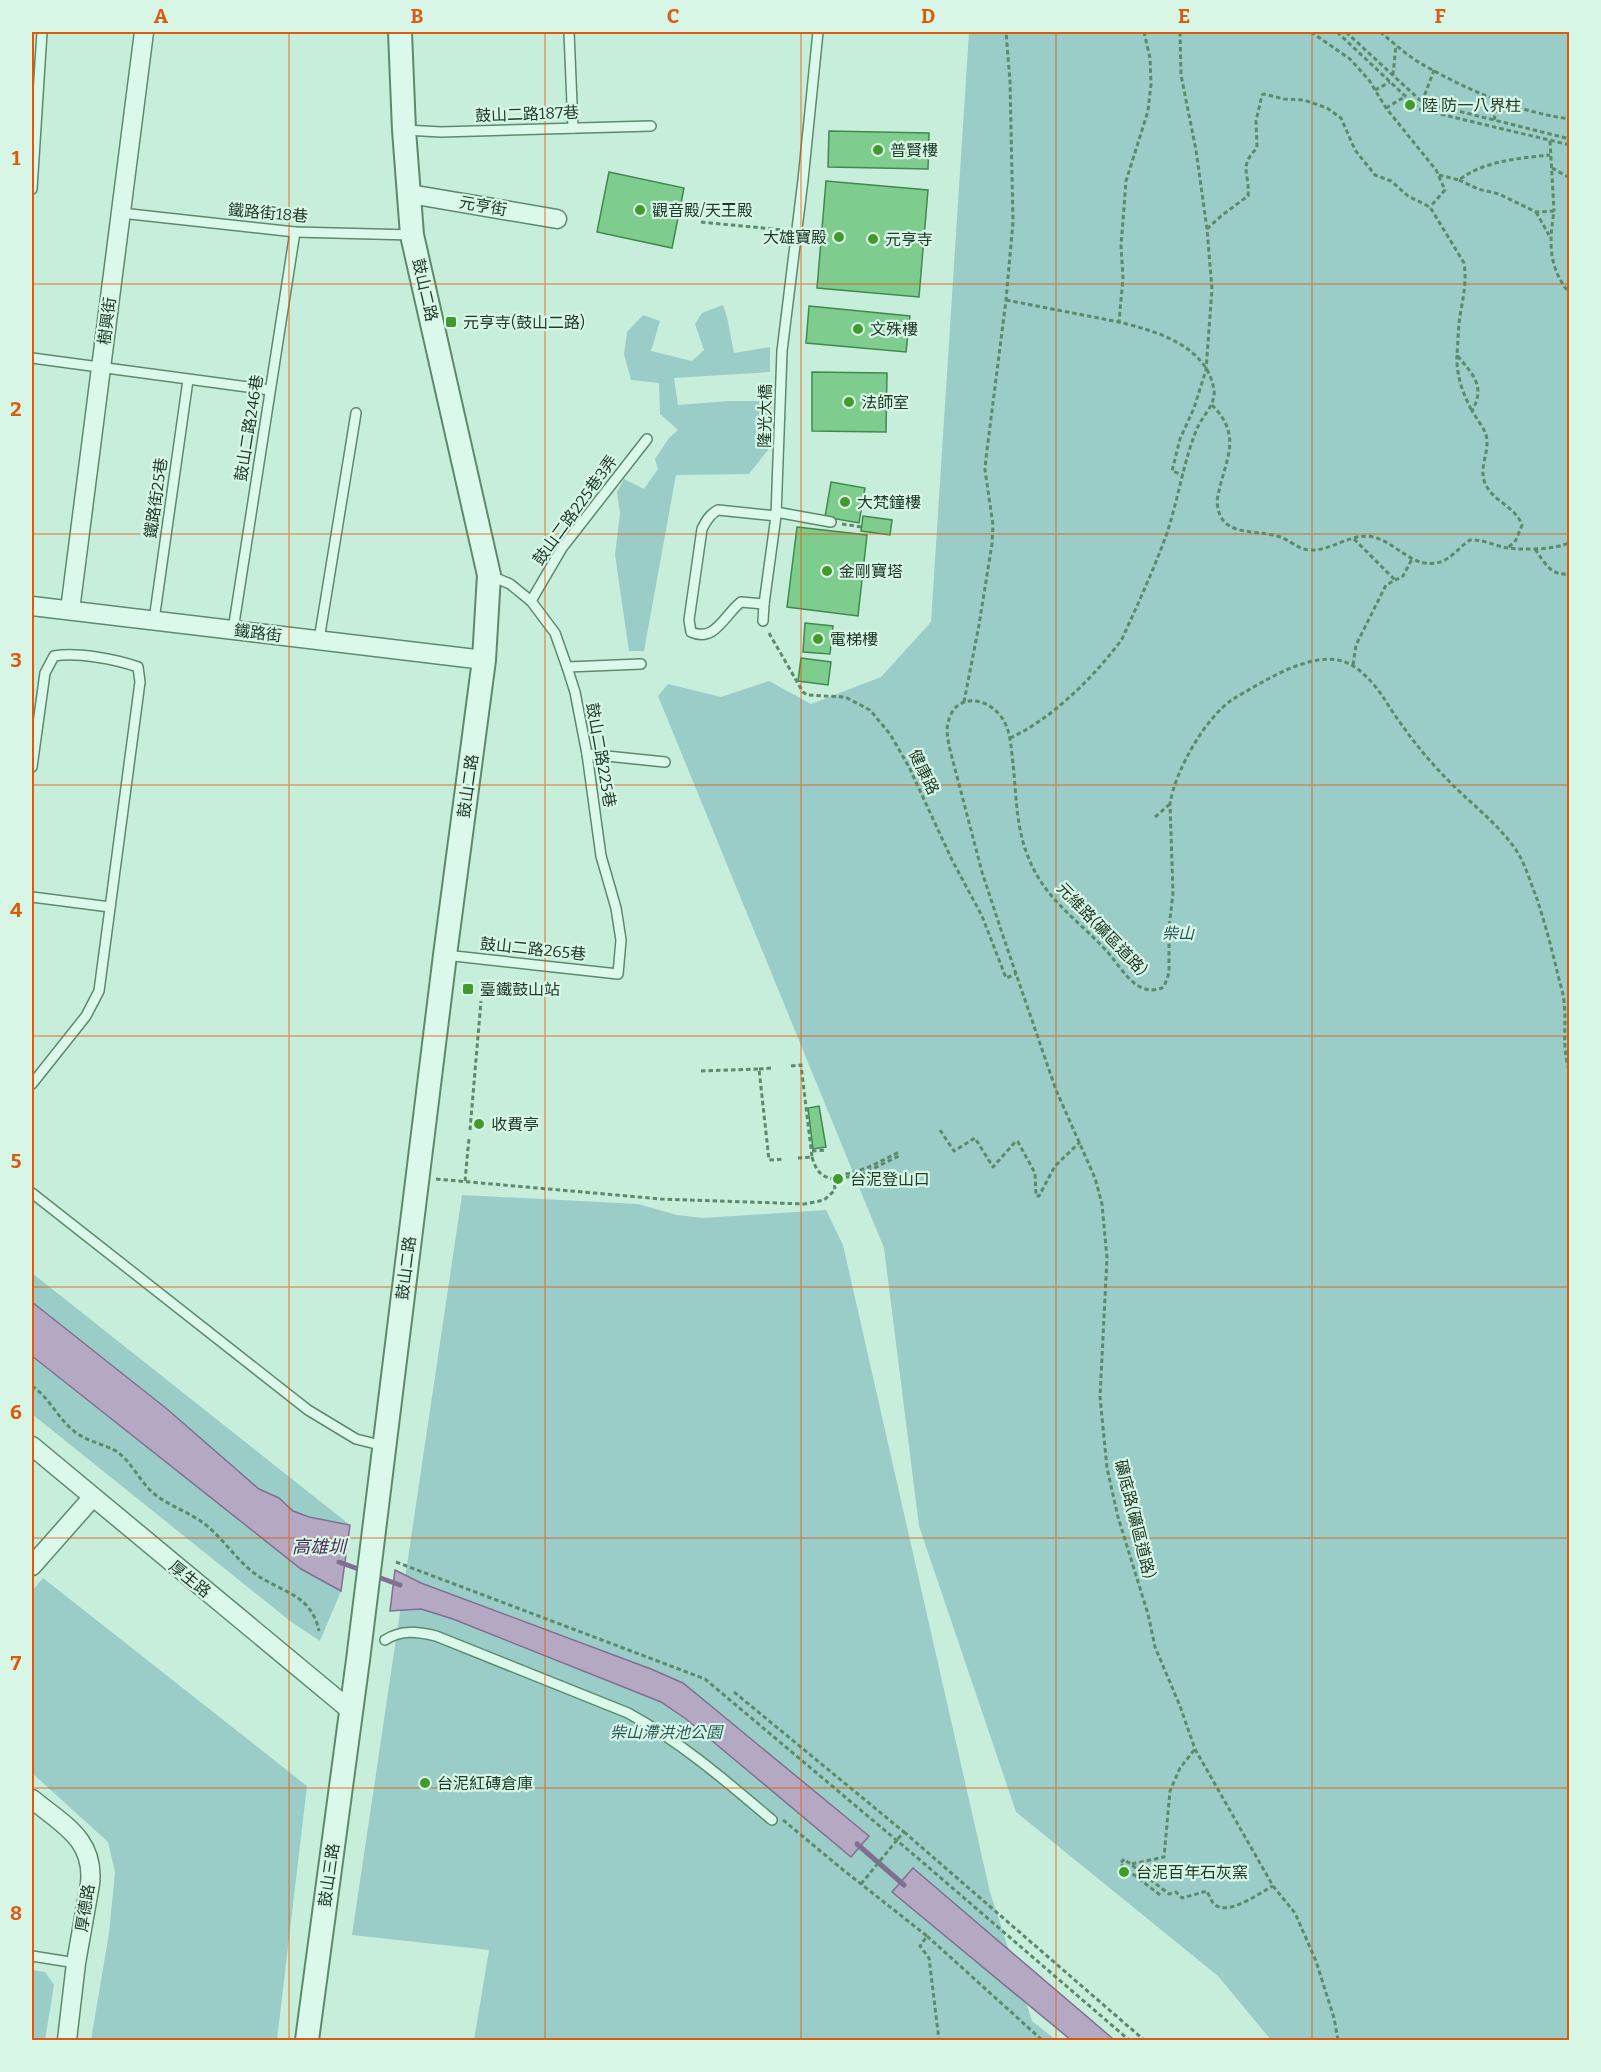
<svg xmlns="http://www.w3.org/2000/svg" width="1601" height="2072" font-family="Bitter,'Noto Sans TC',serif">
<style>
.green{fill:#9bcdc8}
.water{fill:#b5a8c2;stroke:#816f91;stroke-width:1.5}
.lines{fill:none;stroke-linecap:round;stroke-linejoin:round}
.stream{stroke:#816f91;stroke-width:5}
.building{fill:#7ecc8e;stroke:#428950;stroke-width:1.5}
.service-casing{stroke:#5c8a6b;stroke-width:12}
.minor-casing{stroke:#5c8a6b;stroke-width:21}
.tertiary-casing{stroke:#5c8a6b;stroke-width:26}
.path{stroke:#5c8a6b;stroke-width:3;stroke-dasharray:4.5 3;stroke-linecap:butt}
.service{stroke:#dbf9ea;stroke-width:9}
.minor{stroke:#dbf9ea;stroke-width:18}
.tertiary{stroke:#dbf9ea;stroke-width:22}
.path-bridge{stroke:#5c8a6b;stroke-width:3;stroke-dasharray:4.5 3;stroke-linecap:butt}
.grid{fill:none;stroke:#de580d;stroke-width:1.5;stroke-opacity:0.55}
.poi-dot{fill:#44992d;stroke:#d7f6e6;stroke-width:2}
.labels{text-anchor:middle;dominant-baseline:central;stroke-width:4.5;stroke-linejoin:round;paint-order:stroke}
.poi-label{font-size:16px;fill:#203b27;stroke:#d7f6e6;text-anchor:start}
.street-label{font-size:16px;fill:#203b27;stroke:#d7f6e6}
.park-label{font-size:16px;font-style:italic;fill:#275557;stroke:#d7f6e6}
.water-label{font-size:18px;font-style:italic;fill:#4e2f5a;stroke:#d7f6e6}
.neatline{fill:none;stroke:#de580d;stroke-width:2}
.grid-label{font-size:20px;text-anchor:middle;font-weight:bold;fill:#de580d}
</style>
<rect width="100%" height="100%" fill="#c7eeda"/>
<!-- green -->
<g class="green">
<polygon points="969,32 1569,32 1569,2040 1271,2040 1218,1976 1016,1812 919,1526 884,1248 658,696 668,684 721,697 769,681 811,704 881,677 931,622"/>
<polygon points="723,305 727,317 734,353 770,347 770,372 674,378 678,405 729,401 772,401 768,450 749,474 676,475 644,651 629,651 615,555 620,513 617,492 624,479 644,489 658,469 655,459 669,438 678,430 660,414 659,383 631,380 624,354 627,332 643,315 660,321 651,351 692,361 704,350 695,324 702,313"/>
<polygon points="462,1195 638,1204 677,1215 703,1218 826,1210 843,1245 990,1892 1032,2021 1056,2040 474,2040 489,1950 352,1935"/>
<polygon points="32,1273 350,1525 309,1517 293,1511 279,1498 259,1489 167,1409 32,1302"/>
<polygon points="32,1356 301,1569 341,1591 320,1641 290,1621 32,1414"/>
<polygon points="43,1578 307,1786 277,2040 91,2040 109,1933 115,1872 108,1842 32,1773 32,1591"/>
<polygon points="32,1970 45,1972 54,1985 45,2040 32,2040"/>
</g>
<!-- water -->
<g class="water">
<polygon points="32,1302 167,1409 259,1489 279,1498 293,1511 309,1517 350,1525 341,1591 301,1569 32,1356"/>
<polygon points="395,1570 421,1583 651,1669 683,1683 869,1836 851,1857 686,1719 661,1702 453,1619 421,1609 390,1611"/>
<polygon points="913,1868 1112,2038 1115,2040 1071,2040 892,1892"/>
</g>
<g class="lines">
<!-- stream -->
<g class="stream">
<polyline points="339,1562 364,1571"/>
<polyline points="375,1576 400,1585"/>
<polyline points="857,1844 904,1885"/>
</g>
</g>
<!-- building -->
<g class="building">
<polygon points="829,131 929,133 928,169 828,167"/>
<polygon points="609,172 684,188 672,248 597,232"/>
<polygon points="826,181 928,190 919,297 817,288"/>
<polygon points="809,306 910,316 906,352 806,343"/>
<polygon points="812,372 887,373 886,432 812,431"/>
<polygon points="831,482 865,488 859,523 825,517"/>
<polygon points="863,516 892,520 890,535 861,531"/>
<polygon points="797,527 867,535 858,616 787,607"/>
<polygon points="805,623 833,626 830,654 803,652"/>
<polygon points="801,658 831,662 828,685 798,681"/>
<polygon points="819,1106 826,1147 813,1149 808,1108"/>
<polygon points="476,1120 484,1121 483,1128 475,1128"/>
</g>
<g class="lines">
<!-- service casing -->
<g class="service-casing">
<g id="service">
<polyline points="569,32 573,128"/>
<polyline points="405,130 441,132 651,126"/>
<polyline points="32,189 42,32"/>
<polyline points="121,213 295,232 412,235"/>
<polyline points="32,358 270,390"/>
<polyline points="776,512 831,522"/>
<path d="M776,516L718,510C710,514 706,521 702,529L689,620L691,632C715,643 725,614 741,602L764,604L776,516L782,351L803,180L818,32"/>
<polyline points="531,601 562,548 647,439"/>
<polyline points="154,620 188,380"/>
<polyline points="763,621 764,604"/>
<polyline points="233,630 295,232"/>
<polyline points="319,640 356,413"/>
<polyline points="567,667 641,664"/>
<polyline points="587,754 665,762"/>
<path d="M32,767L45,673L54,656C77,652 115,659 138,667L140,682L99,991L86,1016L32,1084"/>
<polyline points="32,897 110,907"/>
<polyline points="445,955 618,974 621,940 616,908 601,856 587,754 575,692 567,667 555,633 531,601 510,584 489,575"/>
<polyline points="32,1193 308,1410 356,1439 384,1446"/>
<path d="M385,1640C402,1629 418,1632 436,1636L628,1713C681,1742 726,1781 772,1820"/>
<polyline points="32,1956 76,1963"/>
</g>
</g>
<!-- minor casing -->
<g class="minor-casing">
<g id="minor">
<polyline points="410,194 557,219"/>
<polyline points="32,606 484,660"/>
<polyline points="70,610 144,32"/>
<polyline points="32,1446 350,1710"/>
<polyline points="32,1566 92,1498"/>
<path d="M32,1799C62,1824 95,1839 90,1884L76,1963L67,2040"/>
</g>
</g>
<!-- tertiary casing -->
<g class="tertiary-casing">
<polyline id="tertiary" points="307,2040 358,1660 445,955 484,660 489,575 412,235 404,130 400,32"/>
</g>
<!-- path -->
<g class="path">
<polyline points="1180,32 1181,75 1196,150 1207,229 1212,289 1206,370 1194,408 1180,439 1172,471 1183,475"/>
<polyline points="1311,32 1350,59 1369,80 1386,108 1436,170 1445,190 1430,207"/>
<polyline points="1337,32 1419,109 1570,145"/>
<polyline points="1346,32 1422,102 1570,139"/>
<path d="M1380,32C1393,42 1405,54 1420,63C1465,89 1517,112 1570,119"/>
<polyline points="1393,75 1396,45"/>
<polyline points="1375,90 1390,82"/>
<polyline points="1422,102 1434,70"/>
<polyline points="1386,108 1406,96"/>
<polyline points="1494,120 1498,101"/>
<polyline points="1550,141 1554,211"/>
<polyline points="1552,168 1570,178"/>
<path d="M1439,175L1459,180C1483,161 1520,158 1550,155"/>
<path d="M1459,180L1478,189L1499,194L1536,212L1554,211C1549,243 1548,267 1570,294"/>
<polyline points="1536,212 1549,235"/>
<polyline points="701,222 783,230"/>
<path d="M1207,229L1221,216L1248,196C1250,173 1238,167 1257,148L1256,121L1262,95L1264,94L1284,99L1304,100L1327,108L1341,118L1355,150L1375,175L1391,181L1408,196L1430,207L1464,263C1467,282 1463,298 1460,316C1458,329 1458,342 1457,355C1473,375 1486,386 1472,411C1477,420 1486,429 1487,440C1488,454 1479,469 1485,483C1492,501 1515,506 1522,525L1516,540L1508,548"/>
<polyline points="1006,300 1119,322"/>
<path d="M1457,355C1456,375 1463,394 1472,411"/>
<path d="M1212,405C1245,438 1223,462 1217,501C1219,537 1250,529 1277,536C1289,539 1298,550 1311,550C1331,551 1352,532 1373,537C1396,542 1410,567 1436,563C1450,561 1459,547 1470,540C1483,539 1495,546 1508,548C1523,550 1557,550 1570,542"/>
<polyline points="842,524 862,527"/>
<polyline points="1354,539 1395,580"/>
<path d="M1535,549C1545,563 1550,576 1570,574"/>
<polyline points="769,633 803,692 807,695 845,697 870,710 890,734 909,767 952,860 982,916 1006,978 1016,974"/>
<polyline points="1353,665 1356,645 1386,585 1403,576 1412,559"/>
<polyline points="964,702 979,625 992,544 993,525 985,470 986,458 1006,300 1013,222 1010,81 1006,32"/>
<path d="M1010,738C1052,719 1095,676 1122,639C1138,604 1154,569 1167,533C1178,500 1183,464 1196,431C1201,417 1216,405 1214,390C1207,345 1155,331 1119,322L1123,278L1121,246L1126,181L1148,111L1151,84L1150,58L1144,32"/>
<polyline points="1155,817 1170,804"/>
<polyline points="791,1066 801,1065 812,1157 798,1158"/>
<polyline points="759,1069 772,1068"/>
<polyline points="701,1071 759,1069 769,1160 784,1159"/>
<polyline points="470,1130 481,1001"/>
<polyline points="940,1130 954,1151 975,1138 993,1167 1016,1141 1018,1142 1035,1173 1036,1196 1039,1196 1055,1166 1080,1142"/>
<polyline points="812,1151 826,1150"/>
<path d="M812,1157C816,1171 821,1177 834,1179"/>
<path d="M838,1175C861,1173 879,1162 899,1152"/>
<polyline points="436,1179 661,1199 805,1204 824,1200 835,1190 834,1179 860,1175 901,1155"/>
<polyline points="465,1181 469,1138"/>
<path d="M32,1386C50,1398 58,1419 75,1432C87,1441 103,1444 116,1451C131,1461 139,1480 152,1492C168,1506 190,1512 206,1525C224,1540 236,1559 254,1573C281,1593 311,1593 319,1631"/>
<polyline points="396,1562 705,1679 920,1860 1129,2040"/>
<polyline points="734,1692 904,1832 897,1840"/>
<polyline points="783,1820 842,1869 927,1936 920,1946 929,1958 939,2040"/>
<polyline points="904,1832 1144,2040"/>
<polyline points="1132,1864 1164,1857 1170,1791 1180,1768 1195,1749"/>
<path d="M1160,1895L1120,1864L1124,1859L1169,1894L1176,1892L1182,1898L1207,1891C1209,1895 1211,1901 1214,1904C1228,1917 1259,1893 1273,1886"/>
<polyline points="927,1936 1042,2040"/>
<path d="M1338,2040L1334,2018L1316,1961L1295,1913L1273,1886L1195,1749L1180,1706L1155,1647L1148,1614L1118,1517L1107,1468L1100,1397L1107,1258L1102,1204L1095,1178L1056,1090L1003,936L982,872L949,746C948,738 946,731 948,723C955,690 992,697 1005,723C1011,735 1011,749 1013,763C1016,792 1016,826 1027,854C1044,901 1080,920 1110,955C1124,972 1139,999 1164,987L1169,973V928L1173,893L1170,804C1175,771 1205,718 1233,699C1261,683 1305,654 1338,660C1358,664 1374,683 1385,700C1402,727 1421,752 1443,775C1466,800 1497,822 1516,850C1525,863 1530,882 1536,896C1544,920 1551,946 1557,971C1559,981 1563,991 1564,1001C1567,1028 1561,1046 1570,1073"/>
</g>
<!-- service -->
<use href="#service" class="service"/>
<!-- minor -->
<use href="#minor" class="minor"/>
<!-- tertiary -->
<use href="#tertiary" class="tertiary"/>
<!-- path-bridge -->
<polyline class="path-bridge" points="861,1884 897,1840"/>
</g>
<!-- grid -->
<path class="grid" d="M289,32V2040M545,32V2040M801,32V2040M1056,32V2040M1312,32V2040M32,284H1570M32,534H1570M32,785H1570M32,1036H1570M32,1287H1570M32,1538H1570M32,1788H1570"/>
<!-- markers -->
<g class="poi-dot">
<circle cx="1410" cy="105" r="6"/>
<circle cx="878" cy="150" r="6"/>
<circle cx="640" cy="210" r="6"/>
<circle cx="839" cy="237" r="6"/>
<circle cx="873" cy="239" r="6"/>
<rect x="445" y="316" width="12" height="12" rx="3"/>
<circle cx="858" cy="329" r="6"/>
<circle cx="849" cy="402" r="6"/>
<circle cx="845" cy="502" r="6"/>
<circle cx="827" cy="571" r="6"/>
<circle cx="818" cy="639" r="6"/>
<rect x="462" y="983" width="12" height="12" rx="3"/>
<circle cx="479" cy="1124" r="6"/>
<circle cx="838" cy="1179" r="6"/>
<circle cx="425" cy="1783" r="6"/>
<circle cx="1124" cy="1872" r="6"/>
</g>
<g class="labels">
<!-- poi labels -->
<g class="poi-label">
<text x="1422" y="105">陸 防一八界柱</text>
<text x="890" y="150">普賢樓</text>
<text x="652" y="210">觀音殿/天王殿</text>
<text x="827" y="237" text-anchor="end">大雄寶殿</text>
<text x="885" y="239">元亨寺</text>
<text x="463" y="322">元亨寺(鼓山二路)</text>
<text x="870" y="329">文殊樓</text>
<text x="861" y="402">法師室</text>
<text x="857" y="502">大梵鐘樓</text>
<text x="839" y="571">金剛寶塔</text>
<text x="830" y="639">電梯樓</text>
<text x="480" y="989">臺鐵鼓山站</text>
<text x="491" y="1124">收費亭</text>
<text x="850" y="1179">台泥登山口</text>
<text x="437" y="1783">台泥紅磚倉庫</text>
<text x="1136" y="1872">台泥百年石灰窯</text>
</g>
<!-- street labels -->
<g class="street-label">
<text transform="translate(527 114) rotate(-2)">鼓山二路187巷</text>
<text transform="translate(483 206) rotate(10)">元亨街</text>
<text transform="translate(268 213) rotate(5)">鐵路街18巷</text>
<text transform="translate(425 290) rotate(77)">鼓山二路</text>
<text transform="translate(107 321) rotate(-83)">樹興街</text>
<text transform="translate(765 416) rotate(-89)">隆光大橋</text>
<text transform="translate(249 428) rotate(-81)">鼓山二路246巷</text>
<text transform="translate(156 498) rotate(-82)">鐵路街25巷</text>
<text transform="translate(575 510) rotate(-54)">鼓山二路225巷3弄</text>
<text transform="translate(258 633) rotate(7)">鐵路街</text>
<text transform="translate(601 755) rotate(80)">鼓山二路225巷</text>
<text transform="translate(924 772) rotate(64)">健康路</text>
<text transform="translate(468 786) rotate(-82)">鼓山二路</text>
<text transform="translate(1102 929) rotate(46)">元維路(礦區道路)</text>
<text transform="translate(533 949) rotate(6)">鼓山二路265巷</text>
<text transform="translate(406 1268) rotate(-83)">鼓山二路</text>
<text transform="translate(1135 1519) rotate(76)">礦底路(礦區道路)</text>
<text transform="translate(190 1579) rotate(39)">厚生路</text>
<text transform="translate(329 1875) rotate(-82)">鼓山三路</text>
<text transform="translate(85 1908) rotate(-81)">厚德路</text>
</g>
<!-- park labels -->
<g class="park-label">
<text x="1178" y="933">柴山</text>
<text x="666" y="1732">柴山滯洪池公園</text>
</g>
<!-- water labels -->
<g class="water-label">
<text x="319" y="1547">高雄圳</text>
</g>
</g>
<!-- border -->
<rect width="1601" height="2072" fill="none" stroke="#d7f6e6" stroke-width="66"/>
<rect x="33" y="33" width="1535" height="2006" class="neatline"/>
<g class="grid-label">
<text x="161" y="23">A</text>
<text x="417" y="23">B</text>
<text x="673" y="23">C</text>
<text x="928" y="23">D</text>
<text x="1184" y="23">E</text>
<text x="1440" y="23">F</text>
<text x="16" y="165">1</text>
<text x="16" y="416">2</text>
<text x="16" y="667">3</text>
<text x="16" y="917">4</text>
<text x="16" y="1168">5</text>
<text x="16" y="1419">6</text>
<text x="16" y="1670">7</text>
<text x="16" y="1920">8</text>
</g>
</svg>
